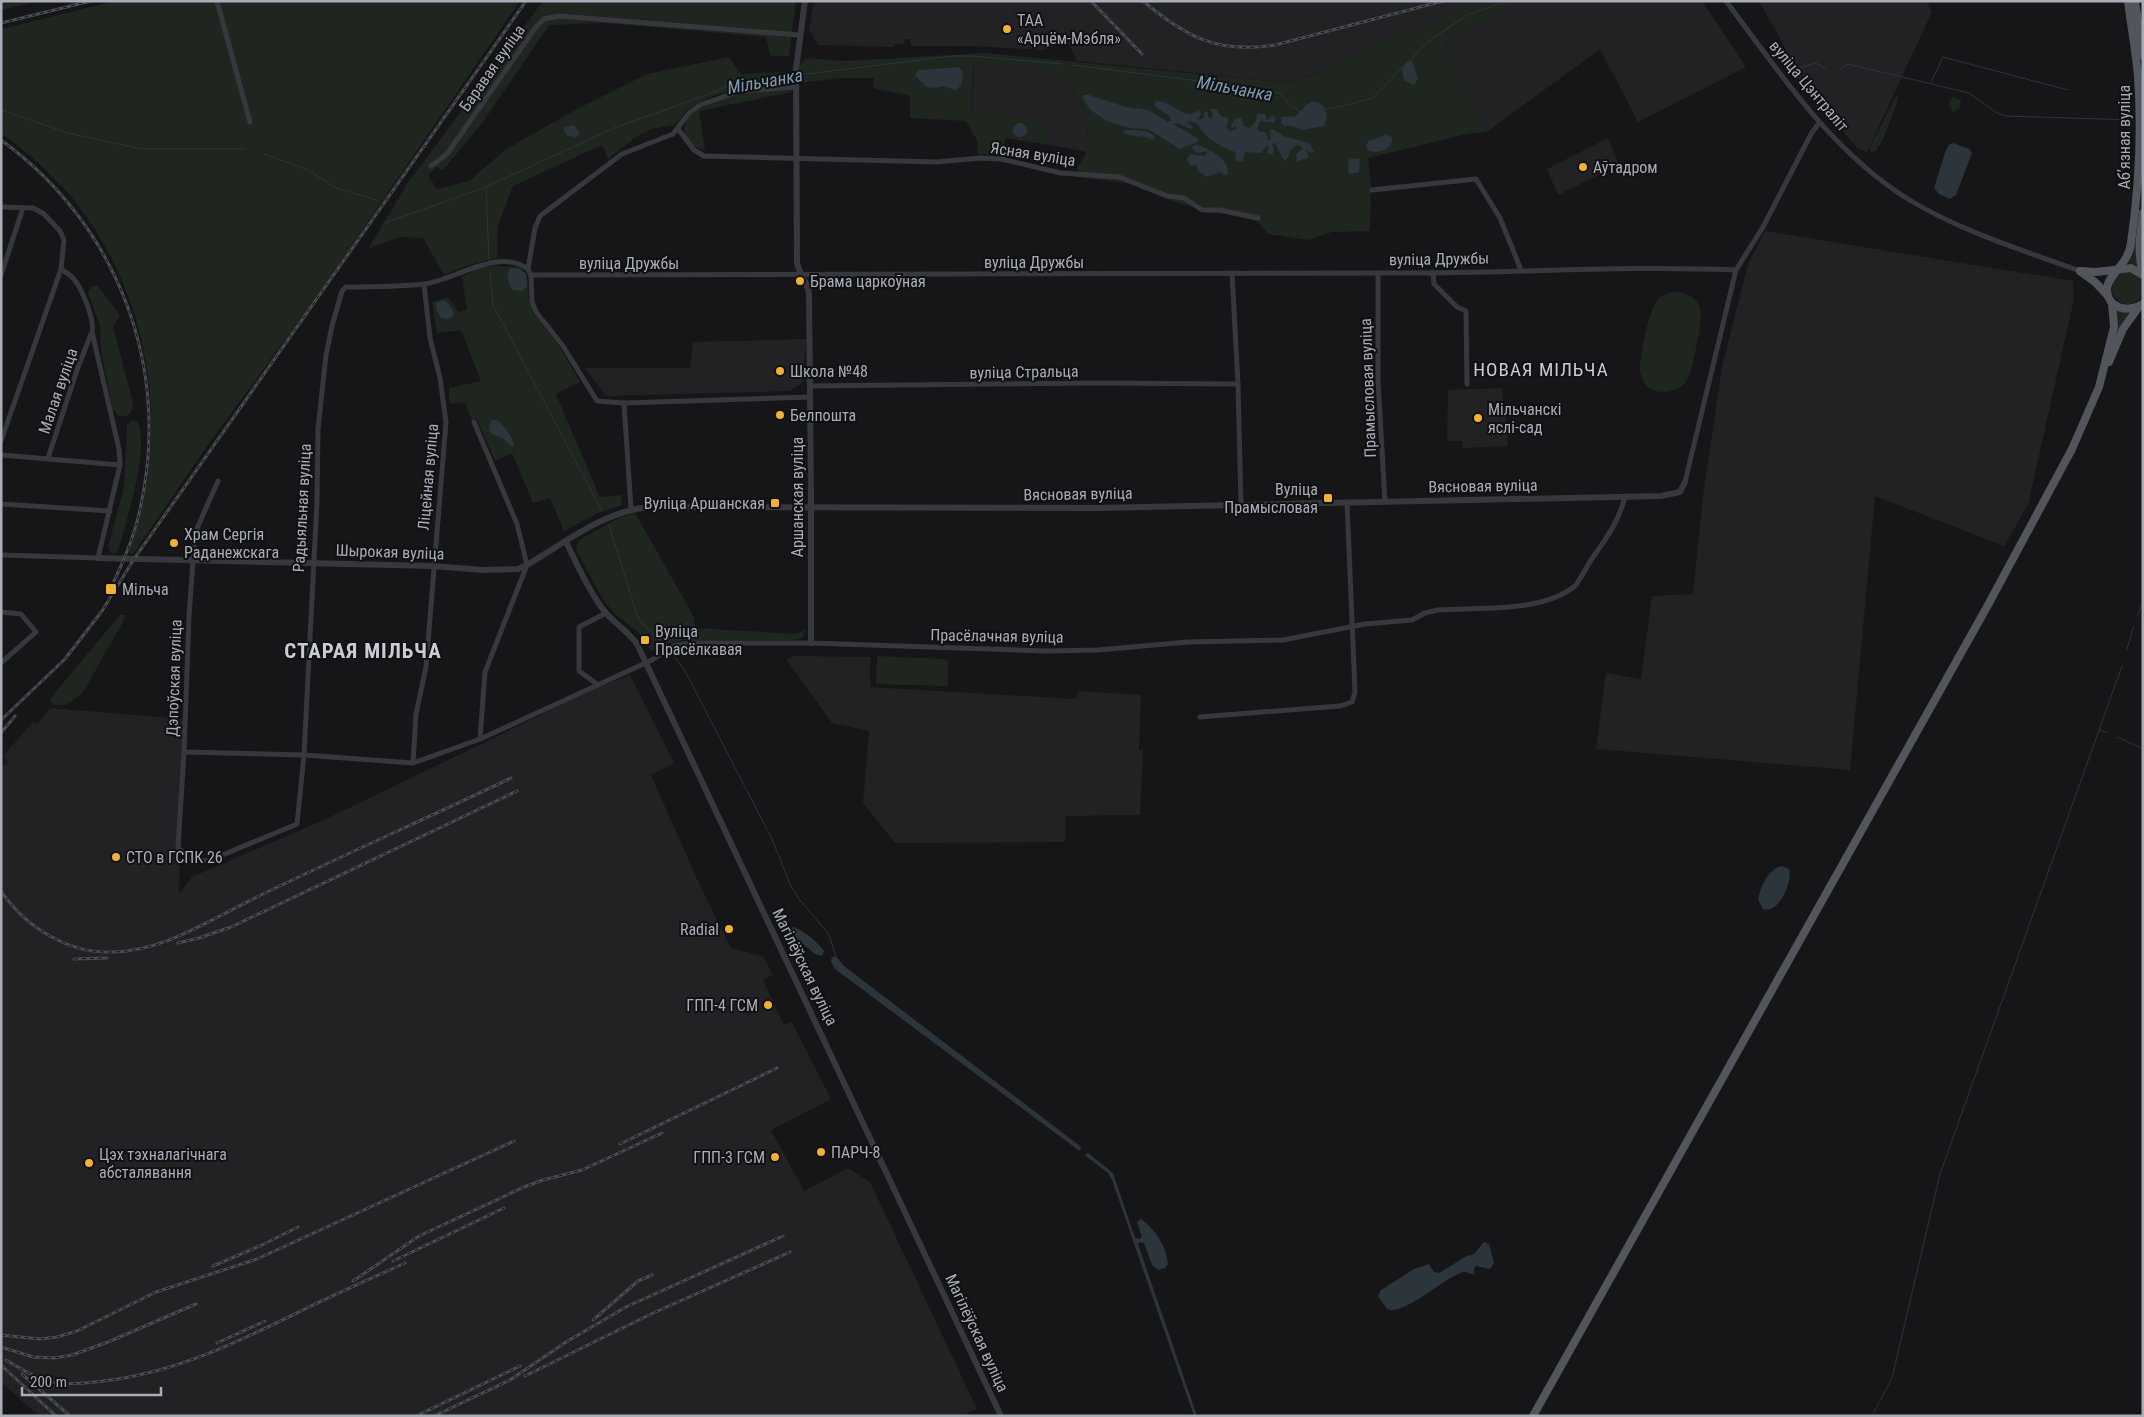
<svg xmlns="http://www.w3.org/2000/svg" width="2144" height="1417" font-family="'Roboto Condensed',sans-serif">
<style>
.built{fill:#222225}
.green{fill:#1e261f}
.water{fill:#2c353c}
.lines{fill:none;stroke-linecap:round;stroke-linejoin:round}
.stream{stroke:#2c353c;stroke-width:1}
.minor{stroke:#37383d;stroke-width:5}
.tertiary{stroke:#37383d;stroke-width:6}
.primary{stroke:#53555c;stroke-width:8}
.rail-casing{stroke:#4a4c52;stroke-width:3}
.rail{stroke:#111113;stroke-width:1;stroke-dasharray:4;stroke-linecap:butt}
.poi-dot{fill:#f2b134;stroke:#111113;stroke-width:2}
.labels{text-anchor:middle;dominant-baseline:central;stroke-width:4;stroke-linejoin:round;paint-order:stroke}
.poi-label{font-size:16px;fill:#a8adb8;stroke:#111113;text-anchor:start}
.street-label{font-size:16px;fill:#a8adb8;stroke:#111113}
.water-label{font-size:18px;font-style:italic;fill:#7f9bb3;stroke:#111113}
.quarter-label{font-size:19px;letter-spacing:1px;fill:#c9ccd4;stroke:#111113}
.district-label{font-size:21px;font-weight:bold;letter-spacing:1px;fill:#c9ccd4;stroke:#111113}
</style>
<rect width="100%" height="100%" fill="#161618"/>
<!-- built -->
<g class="built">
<polygon points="814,1 1486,1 1291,83 1077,61 1067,40 1045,50 972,46 911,46 910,39 904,39 904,44 894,44 894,47 818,45 809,30"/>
<polygon points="1515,1 1702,1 1746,67 1638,122 1600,49 1487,132 1444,43"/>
<polygon points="1759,1 1926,1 1932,12 1867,152 1857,148 1779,55 1786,49"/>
<polygon points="974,65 1044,67 1071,87 1088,117 1087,152 1050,145 1050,120 971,111"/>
<polygon points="1608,138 1619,165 1558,195 1547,169"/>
<polygon points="1765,231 2073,281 2074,299 2028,505 2004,546 1875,496 1850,770 1596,749 1606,673 1641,679 1652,596 1693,594 1703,496 1722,367 1748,264"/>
<polygon points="807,339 802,383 790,391 606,396 585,368 690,368 693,342"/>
<polygon points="1502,388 1508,446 1463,448 1462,441 1447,441 1448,390"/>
<polygon points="795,656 870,657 870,687 1075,699 1076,698 1077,691 1141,695 1139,750 1143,750 1140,815 1066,816 1065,842 895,843 863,803 869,731 832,723 786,659"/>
<polygon points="630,675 674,763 651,775 697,879 731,948 763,956 773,975 763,980 784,1025 792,1022 831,1099 771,1130 804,1191 848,1168 870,1182 977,1409 962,1416 39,1416 1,1382 1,767 7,763 4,755 33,722 37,724 50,708 183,719 179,894 192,877 324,820 541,715 579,694"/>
</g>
<!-- green -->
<g class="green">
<polygon points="1,1 38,1 1,10"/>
<path d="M116,1H520L312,303L205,449L133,554L128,553C172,434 153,300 74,200C53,174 28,153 1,133V29Z"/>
<path d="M543,1H796L789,56H770L766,37L605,23L549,25L483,122L443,170L437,167L428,175L437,189L469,181L505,150L575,110L647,74L729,57L741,74L787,72V83C751,86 721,88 690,108C683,112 681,120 674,125L651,129L636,137L608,159L602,145L513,186L498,225L497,258L472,264L444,275L423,238L400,237L368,249L407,184Z"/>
<path d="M1486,1H1516L1444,43L1487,132L1467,134L1368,158L1371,185L1370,231L1332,232L1308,240L1268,234L1257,221L1180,204L1128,183L1077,177V168L1087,152L1088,117L1071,87L1043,67L974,65L973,67L971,111L1050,120V145L1005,138V155L978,154L977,140L966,121L910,118V96L873,88L874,78H841L799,83C799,73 797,63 808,58L844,61L985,53L1291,83L1321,71L1391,36Z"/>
<path d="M790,90L792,92L699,111L705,150C696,149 688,143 685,134C677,111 724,98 739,94C756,90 774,91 790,90Z"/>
<polygon points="1896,96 1898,96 1898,100 1884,137 1876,151 1871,152 1870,147"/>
<polygon points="1953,97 1959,99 1961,102 1960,108 1953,113 1949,107 1950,99"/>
<path d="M2143,147L2141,210L2135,253L2138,266L2127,263C2142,236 2142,179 2143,147Z"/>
<polygon points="491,266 518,267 527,273 529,301 533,313 559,346 580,382 556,394 600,497 621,495 622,505 598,513 564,531 550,498 533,503 512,453 495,461 477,419 472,420 464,402 449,404 449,388 481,381 461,330 437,333 432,302 448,297 458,312 467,310 462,277 477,269"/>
<circle cx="2128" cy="288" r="16"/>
<path d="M97,285L120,315L113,327L133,403C133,412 128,418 119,416L113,410L101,351L100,325L88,293L91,287Z"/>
<path d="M1673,292C1708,293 1702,319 1697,344C1694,356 1692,369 1687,381C1673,397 1644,397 1640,371C1639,359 1649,310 1657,301C1661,295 1667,293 1673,292Z"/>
<polygon points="2114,310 2130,313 2114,344"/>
<path d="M133,420L138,423C149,453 127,517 119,548L116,553H111L108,547L124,487L127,425Z"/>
<polygon points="635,513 694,617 695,628 796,634 805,630 803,637 794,640 684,640 667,644 658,651 650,650 639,633 616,615 604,601 576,550 578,542 581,539 619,518"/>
<polygon points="120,615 125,615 124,620 82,694 65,705 53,705 50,700 53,695"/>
<polygon points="877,656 945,659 948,661 948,686 876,684"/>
</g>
<!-- water -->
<g class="water">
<polygon points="1407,61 1412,61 1418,78 1414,85 1404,80 1402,69"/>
<polygon points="959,67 963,72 962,84 956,90 943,86 935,88 926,87 915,75 919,70"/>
<path d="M1083,95H1089L1126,107L1148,110L1168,122L1171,120L1169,116L1154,106L1156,101C1168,100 1176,111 1188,114C1192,115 1195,111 1200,111L1201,114L1198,119L1199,120L1203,118L1205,111L1208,112V117L1211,118L1213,115L1210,109H1216L1221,116L1229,118L1226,127L1230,132L1237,128L1236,126L1232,128L1231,126L1236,118H1241L1244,126L1250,128L1256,121L1257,114H1265L1267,121L1272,115L1276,118L1274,123L1260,121L1257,129L1259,131L1265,132L1268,140H1271L1270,130L1273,129L1283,136L1309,143L1314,152L1312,153L1306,150L1309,157L1297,162L1296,154L1303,148L1297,145L1290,150L1288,158L1284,161L1275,142L1272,145L1274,151L1272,155L1267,153L1269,146L1268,145L1261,153L1245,152L1243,161L1238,162L1235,159L1236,152C1225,150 1201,135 1198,124L1189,121L1187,122L1193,127L1191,129L1177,123L1173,124L1197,138L1199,141L1180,149L1148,129L1129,128L1106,121L1091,110L1082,98Z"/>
<path d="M1312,102C1323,102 1325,108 1327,118L1324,126L1303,130L1291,126H1284L1281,123L1282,117L1296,116L1306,105Z"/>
<circle cx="1020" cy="130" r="7"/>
<polygon points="574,125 580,134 575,137 566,135 563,127"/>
<path d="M1125,130C1135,131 1150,128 1155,138L1152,140C1143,134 1133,138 1123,133Z"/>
<path d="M1386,135L1392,137C1394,149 1377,155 1368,150L1366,146L1368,141Z"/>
<polygon points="1953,143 1969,149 1972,153 1956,195 1950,199 1939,194 1934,188 1946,150 1949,145"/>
<path d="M1196,144C1207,148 1230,158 1228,174L1224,175L1220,172L1207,177L1198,171L1197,166L1190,165L1187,159L1190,154L1204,156L1207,153L1206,151L1199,153L1195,152L1192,147Z"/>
<polygon points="1349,158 1360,159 1359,172 1351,174 1348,172"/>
<path d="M511,268L520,269L526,274L527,286L523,291L513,290C508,285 505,273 511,268Z"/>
<polygon points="443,300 447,302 454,312 453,317 448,319 441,318 436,309 436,303"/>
<path d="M492,420H497C504,425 514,439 514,446H510L504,439L490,433L489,426Z"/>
<path d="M1782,866L1789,869C1793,880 1779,915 1763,909L1758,899C1761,886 1768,869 1782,866Z"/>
<path d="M792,927C802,928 818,943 824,951L822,956L815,954L793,935L791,931Z"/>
<polygon points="836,956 844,966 1080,1146 1081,1150 1078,1150 835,969 831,961 832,957"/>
<path d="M1088,1153L1113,1173L1135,1238L1139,1239L1142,1237L1137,1222L1141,1219C1156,1230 1166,1246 1168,1264L1165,1268L1158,1270L1152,1265L1144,1243L1140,1242L1138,1244L1197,1416H1194L1112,1180L1108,1173L1087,1157L1085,1155Z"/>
<path d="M1484,1242L1489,1244L1494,1263L1490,1269L1476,1266L1474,1269V1275C1471,1274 1468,1272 1463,1272C1445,1277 1403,1317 1387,1309L1378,1296L1381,1290L1414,1269L1429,1264L1434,1272L1439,1273L1467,1256L1474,1254Z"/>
</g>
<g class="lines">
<!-- stream -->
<g class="stream">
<polyline points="1410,60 1429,41 1467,15 1507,1"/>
<polyline points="1073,65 1260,89 1279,93 1291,106 1301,112"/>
<polyline points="1793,70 1816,63 1826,69"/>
<polyline points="1839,70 1848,64 1969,93 1997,113 2006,116 2133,120"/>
<polyline points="798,75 953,56 972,56 1063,64"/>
<polyline points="1931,82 1943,57 2068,90"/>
<polyline points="1324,109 1343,106 1373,98 1403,67"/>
<polyline points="1,110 68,133 142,149 245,149"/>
<polyline points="264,154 308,170 334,187 376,200"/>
<polyline points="486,187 489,260"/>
<polyline points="385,223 486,187 614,128 704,96 736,83 794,76"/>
<polyline points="490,272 493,305 602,511"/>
<polyline points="609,525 637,615 640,621 661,641"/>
<polyline points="2137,616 2143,603"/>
<polyline points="2127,649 2134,626"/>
<polyline points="672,653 685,671 772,839 790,884 799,899 828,933 836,956"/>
<polyline points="2100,730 2108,733"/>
<polyline points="2117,737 2143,749"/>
<polyline points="1872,1416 1892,1378 1940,1174 2122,666"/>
</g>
<!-- minor -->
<g class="minor">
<polyline points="217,1 250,122"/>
<path d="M1726,1C1779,72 1831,151 1908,199C1960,231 2022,250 2080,271"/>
<polyline points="796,87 740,91 700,105 689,113 673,134 622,154 540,216 535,228 528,269 531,275 532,302 536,312 563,346 597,401 624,403 810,397"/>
<polyline points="678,129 694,150 704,156 937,162 981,158 1001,159 1061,173 1119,177 1167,196 1184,198 1202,210 1220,210 1258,218"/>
<polyline points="431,166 447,154 536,27 544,19 559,16 799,35"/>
<polyline points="1372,190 1476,179 1500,218 1521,270"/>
<path d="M1,207L33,208L44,214L60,231L64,240L61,269C65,272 71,275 74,279C82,289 95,320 92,332L119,449L120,465L98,558L1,555"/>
<polyline points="1433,272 1434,284 1457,307 1466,311 1467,384"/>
<polyline points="1232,273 1238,384 1241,505"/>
<polyline points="1378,273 1378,380 1385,502"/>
<polyline points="1,275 23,208"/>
<path d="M531,275C818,276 1104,272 1391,273C1506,274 1621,265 1736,270"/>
<polyline points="810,386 1099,383 1238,384"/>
<polyline points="624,403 631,509"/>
<polyline points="474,422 517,524 527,565 485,672 480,739"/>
<polyline points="1,441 61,269"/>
<polyline points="1,455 120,465"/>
<polyline points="48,458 77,370 91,334"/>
<path d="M218,481L195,533L189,616L184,752L178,848L192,859L208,861L297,824L304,755L317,501L318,429L326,355L332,326L342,291L346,287C372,287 398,287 424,284C456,280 497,247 528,269"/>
<polyline points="1685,482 1736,270 1763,227 1811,134 1819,123"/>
<polyline points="1,504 110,511"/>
<polyline points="1,612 21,614 36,632 1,663"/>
<polyline points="597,684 579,671 579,627 606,613"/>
<polyline points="1200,717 1340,706 1352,702 1355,692 1347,502"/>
<path d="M184,752L304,755L413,763L480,739L652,660L673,646L691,643H811L1047,651L1098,650L1188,642L1283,640L1365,624L1412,620L1425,613L1438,610C1479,607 1542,613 1575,586C1579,582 1588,564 1593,557C1607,538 1619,520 1625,497"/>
<polyline points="413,763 416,714 426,667 446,422 440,378 430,338 424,284"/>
</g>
<!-- tertiary -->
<g class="tertiary">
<path d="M805,1L796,69L797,262C798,273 808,281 809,294L811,493V643"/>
<path d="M566,542C577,564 587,588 602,608C612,622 627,630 637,644L1001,1416"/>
<path d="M98,558L433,566L483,570L518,569L527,565C566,542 604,511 650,507L1097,508L1661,496L1680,492L1685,482"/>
</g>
<!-- primary -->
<g class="primary">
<path d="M2128,1C2131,26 2136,51 2138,77C2142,133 2139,187 2131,243C2129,264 2107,275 2107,289C2107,309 2128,313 2143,304"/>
<polyline points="2135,1 2143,56"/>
<polyline points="2080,271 2096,272 2131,268 2143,275"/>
<polyline points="2081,272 2095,282 2108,296"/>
<path d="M2143,274C2137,253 2140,235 2143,213"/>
<polyline points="2109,362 2123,329 2138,308"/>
<polyline points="1533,1416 1988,605 2072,449 2099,387 2114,327 2112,303"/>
</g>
<!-- rail casing -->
<g class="rail-casing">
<g id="rail">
<polyline points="1091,1 1142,54"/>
<path d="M1143,1C1186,37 1218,54 1275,45L1443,1"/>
<polyline points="1,23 91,1"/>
<path d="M1,140C118,225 172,368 140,509C135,534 125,558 114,581"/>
<polyline points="1,720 65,659 102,611 134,559 526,1"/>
<polyline points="1,733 15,716"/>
<path d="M1,891C26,927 68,954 113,952C153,951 185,934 220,916C241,905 262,894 284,884C359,848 436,814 511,778"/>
<polyline points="178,943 199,938 231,927 517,791"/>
<polyline points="74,959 107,958"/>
<polyline points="620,1144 777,1068"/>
<polyline points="393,1261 504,1208"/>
<polyline points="213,1266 262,1245 298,1227"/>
<polyline points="353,1281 419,1236 524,1187 543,1180 582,1170 662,1133"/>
<polyline points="593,1320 638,1281 652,1275"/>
<polyline points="1,1335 40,1339 57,1337 77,1331 156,1292 257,1259 514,1141"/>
<polyline points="217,1343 265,1321"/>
<polyline points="1,1347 33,1357 55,1358 72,1355 108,1342 196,1304"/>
<path d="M6,1360C23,1370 38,1380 58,1383C73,1385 88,1383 103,1381C176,1373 240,1341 305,1309C338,1293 372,1278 405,1263"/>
<polyline points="1,1365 56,1416"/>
<polyline points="22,1374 70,1416"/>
<polyline points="525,1376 651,1314 790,1252"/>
<polyline points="416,1416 520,1366"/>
<polyline points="434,1416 510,1380 566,1342 626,1307 783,1236"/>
</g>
</g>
<!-- rail -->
<use href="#rail" class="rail"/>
</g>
<!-- markers -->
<g class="poi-dot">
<circle cx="1007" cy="29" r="5"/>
<circle cx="1583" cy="167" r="5"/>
<circle cx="800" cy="281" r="5"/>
<circle cx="780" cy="371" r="5"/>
<circle cx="780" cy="415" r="5"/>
<circle cx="1478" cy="418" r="5"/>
<rect x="1323" y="493" width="10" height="10" rx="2.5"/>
<rect x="770" y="498" width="10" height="10" rx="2.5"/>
<circle cx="174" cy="543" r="5"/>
<rect x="105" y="583" width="12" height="12" rx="2.5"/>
<rect x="640" y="635" width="10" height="10" rx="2.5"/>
<circle cx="116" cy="857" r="5"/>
<circle cx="729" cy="929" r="5"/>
<circle cx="768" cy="1005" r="5"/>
<circle cx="821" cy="1152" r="5"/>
<circle cx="775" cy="1157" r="5"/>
<circle cx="89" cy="1163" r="5"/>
</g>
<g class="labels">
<!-- poi labels -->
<g class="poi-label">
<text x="1017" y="20">ТАА<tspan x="1017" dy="18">«Арцём-Мэбля»</tspan></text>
<text x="1593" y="167">Аўтадром</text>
<text x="810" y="281">Брама царкоўная</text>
<text x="790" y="371">Школа №48</text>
<text x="1488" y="409">Мільчанскі<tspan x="1488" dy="18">яслі-сад</tspan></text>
<text x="790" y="415">Белпошта</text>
<text x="1318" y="489" text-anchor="end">Вуліца<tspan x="1318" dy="18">Прамысловая</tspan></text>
<text x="765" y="503" text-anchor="end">Вуліца Аршанская</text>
<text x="184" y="534">Храм Сергія<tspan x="184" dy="18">Раданежскага</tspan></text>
<text x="122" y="589">Мільча</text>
<text x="655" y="631">Вуліца<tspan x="655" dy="18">Прасёлкавая</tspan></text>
<text x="126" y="857">СТО в ГСПК 26</text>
<text x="719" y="929" text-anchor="end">Radial</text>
<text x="758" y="1005" text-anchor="end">ГПП-4 ГСМ</text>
<text x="831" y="1152">ПАРЧ-8</text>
<text x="99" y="1154">Цэх тэхналагічнага<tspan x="99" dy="18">абсталявання</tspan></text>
<text x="765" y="1157" text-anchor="end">ГПП-3 ГСМ</text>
</g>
<!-- street labels -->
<g class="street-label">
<text transform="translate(492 68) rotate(-55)">Баравая вуліца</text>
<text transform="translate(1809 86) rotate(50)">вуліца Цэнтраліт</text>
<text transform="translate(2124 137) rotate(-90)">Абʼязная вуліца</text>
<text transform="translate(1033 154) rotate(9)">Ясная вуліца</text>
<text transform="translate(1439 259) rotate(-1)">вуліца Дружбы</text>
<text x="1034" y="262">вуліца Дружбы</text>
<text x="629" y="263">вуліца Дружбы</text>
<text transform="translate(1024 372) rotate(-1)">вуліца Стральца</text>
<text transform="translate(1368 388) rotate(-92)">Прамысловая вуліца</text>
<text transform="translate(58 391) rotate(-71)">Малая вуліца</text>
<text transform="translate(428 477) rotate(-85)">Ліцейная вуліца</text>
<text transform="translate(1483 486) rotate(-1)">Вясновая вуліца</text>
<text transform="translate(1078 494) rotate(-1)">Вясновая вуліца</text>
<text transform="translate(797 497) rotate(-90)">Аршанская вуліца</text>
<text transform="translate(302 508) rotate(-87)">Радыяльная вуліца</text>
<text transform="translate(390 552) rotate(2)">Шырокая вуліца</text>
<text transform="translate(997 636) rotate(1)">Прасёлачная вуліца</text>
<text transform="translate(174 678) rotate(-88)">Дэпоўская вуліца</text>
<text transform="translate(805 967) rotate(64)">Магілёўская вуліца</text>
<text transform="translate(977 1333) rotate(65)">Магілёўская вуліца</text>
</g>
<!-- water labels -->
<g class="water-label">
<text transform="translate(765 81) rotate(-10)">Мільчанка</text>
<text transform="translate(1235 88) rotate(10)">Мільчанка</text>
</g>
<!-- quarter labels -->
<g class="quarter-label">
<text x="1541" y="369">НОВАЯ МІЛЬЧА</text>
</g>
<!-- district labels -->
<g class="district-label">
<text x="363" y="651">СТАРАЯ МІЛЬЧА</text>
</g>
</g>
<!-- border -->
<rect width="2144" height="1417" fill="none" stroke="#a8adb8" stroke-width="5"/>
<!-- scale -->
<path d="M22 1387v8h139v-8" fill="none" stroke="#a8adb8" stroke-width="2.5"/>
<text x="30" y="1387" font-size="15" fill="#a8adb8" stroke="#111113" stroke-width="4" paint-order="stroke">200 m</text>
</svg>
